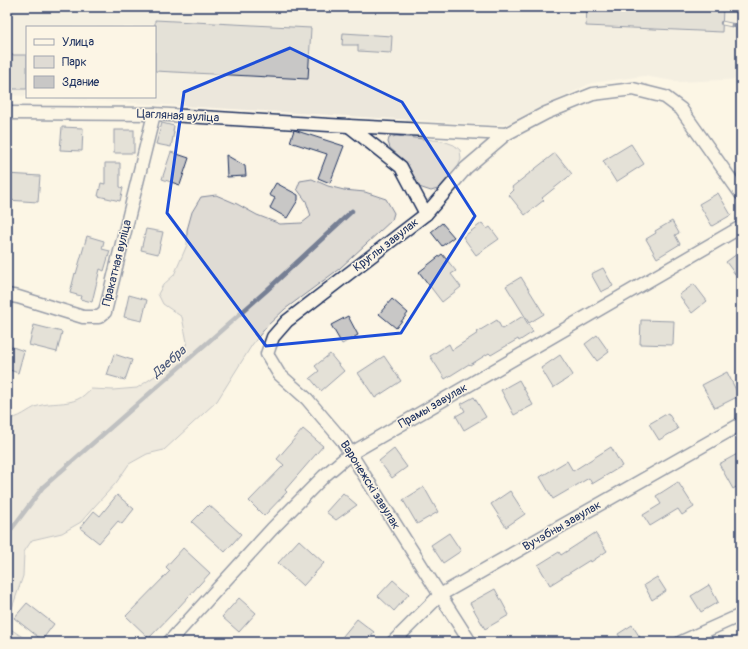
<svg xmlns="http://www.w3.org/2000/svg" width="748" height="649" font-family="Pangolin,sans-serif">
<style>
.built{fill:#ece7dc}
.green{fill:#dfdbd4;stroke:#7d8599}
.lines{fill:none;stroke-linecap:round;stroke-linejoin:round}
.stream{stroke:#767f94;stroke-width:4.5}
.building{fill:#c8c7c6;stroke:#1b2f5e}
.street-casing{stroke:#1b2f5e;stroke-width:15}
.street{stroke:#fcf5e5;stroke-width:12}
.rail-casing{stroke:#1b2f5e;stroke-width:4.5}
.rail{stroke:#fcf5e5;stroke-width:3;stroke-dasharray:9;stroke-linecap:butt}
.marked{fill:none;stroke:#1d4ed8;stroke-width:3;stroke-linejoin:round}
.labels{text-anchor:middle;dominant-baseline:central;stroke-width:3;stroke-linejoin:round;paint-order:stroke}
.street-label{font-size:12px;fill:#1b2f5e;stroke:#fcf5e5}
.water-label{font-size:13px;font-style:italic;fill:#485779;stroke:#fcf5e5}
</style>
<rect width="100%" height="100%" fill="#fcf5e5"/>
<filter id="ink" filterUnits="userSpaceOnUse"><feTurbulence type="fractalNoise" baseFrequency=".025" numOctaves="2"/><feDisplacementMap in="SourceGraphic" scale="8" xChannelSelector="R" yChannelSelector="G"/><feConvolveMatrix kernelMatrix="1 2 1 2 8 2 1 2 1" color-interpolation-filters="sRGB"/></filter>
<g filter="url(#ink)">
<!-- built -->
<polygon class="built" points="7,7 741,7 741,79 680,82 644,76 591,83 515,122 495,125 36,97 155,97 155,27 27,27 27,96 7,95"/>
<!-- green -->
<g class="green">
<polygon points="396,136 443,141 454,145 460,150 461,159 458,167 441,188 431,191 419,187 412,175 407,163 390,148 388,142 389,138"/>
<path d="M312,179L328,186L344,190L365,192L386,199L394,213L392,220L339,269L285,309L267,326L252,345L217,401L164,450L147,454L129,464L116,483L94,507L81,522L62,533L32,540L24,552L23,576L11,611L9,628L30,642H7V418C19,420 28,409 38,406C51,402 66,405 78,399C83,397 87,392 91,389L113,390L137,388L170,366L182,356L187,342L182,317L163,304L158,294L163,285L174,275L187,245V230L192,212L201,197L216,195L237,204L257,215L280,224L302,223L311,216L306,201L297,189L300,181Z"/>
</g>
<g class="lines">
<!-- stream -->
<polyline class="stream" points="7,535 43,487 266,291 352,211"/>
</g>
<!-- building -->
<g class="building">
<polygon points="587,7 723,7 722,32 586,26"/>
<polygon points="155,20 311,28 308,79 155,71"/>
<polygon points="343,33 392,36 391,53 358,51 358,45 342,45"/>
<rect x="7" y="55" width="20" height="34"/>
<polygon points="162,123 174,126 173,132 174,132 171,147 156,144"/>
<polygon points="62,127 83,128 82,151 60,150"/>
<rect x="114" y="130" width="20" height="23"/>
<polygon points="294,130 344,146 330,183 318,178 327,154 290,142"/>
<polygon points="631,144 644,164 616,182 603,161"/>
<polygon points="171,152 189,158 180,185 162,179"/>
<polygon points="555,153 572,174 542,198 544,200 525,215 509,195 514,190 512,187"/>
<polygon points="226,155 245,166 246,176 227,177"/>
<polygon points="105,163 120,163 120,187 123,188 120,201 98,196 101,183 105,184"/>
<polygon points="7,174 40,176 38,202 7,200"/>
<polygon points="276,183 298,195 298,200 287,218 270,208 275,198 269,195"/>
<polygon points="718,193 731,215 712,226 699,204"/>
<polygon points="672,221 679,233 675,235 680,244 657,258 646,239 656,233 655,231"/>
<polygon points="442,223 454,237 442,246 431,232"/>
<polygon points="482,223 487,229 490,227 499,239 476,255 463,237"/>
<polygon points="146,229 163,232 158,254 141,250"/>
<polygon points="87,236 104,241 102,249 110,251 104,271 100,269 92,302 80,299 81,296 70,293 75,273 76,274"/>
<polygon points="741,251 741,282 726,262"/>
<polygon points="442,254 456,271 451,274 461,287 442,302 419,272"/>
<polygon points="603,268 613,286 601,292 591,274"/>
<polygon points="521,277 544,314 529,323 506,286"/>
<polygon points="694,284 707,301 692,313 679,295"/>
<polygon points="129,295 147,300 142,321 124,317"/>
<polygon points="392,299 408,313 396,328 379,314"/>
<polygon points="348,316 358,335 342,344 331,325"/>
<polygon points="523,316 533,332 519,341 518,339 491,355 489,353 470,365 469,364 445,379 430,356 449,344 452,350 478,333 477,332 497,320 502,329"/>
<polygon points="641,320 674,321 673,345 640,344"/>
<polygon points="34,325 62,332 57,352 29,345"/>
<polygon points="597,335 609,352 597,361 585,344"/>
<polygon points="7,345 24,351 18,373 7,369"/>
<polygon points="114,354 132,360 125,380 107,375"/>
<polygon points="330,354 344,371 321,391 310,378 319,371 315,366"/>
<polygon points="560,355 573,375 553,388 541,368"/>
<polygon points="384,356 401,381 375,398 358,373"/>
<polygon points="727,372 739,396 715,408 702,385"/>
<polygon points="519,380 533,405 514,415 501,390"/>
<polygon points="474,397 486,417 464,430 456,416 465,411 461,404"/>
<polygon points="668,413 678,429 659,440 649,424"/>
<polygon points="303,429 323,446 285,490 287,492 264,516 249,501 284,465 277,459"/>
<polygon points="611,447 622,466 592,484 589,478 553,499 540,477 567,461 573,471"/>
<polygon points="394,449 407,467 392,478 379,461"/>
<polygon points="741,452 741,484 733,489 719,464"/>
<polygon points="678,482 694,507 682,515 678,509 650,526 643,515 661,504 656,496"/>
<polygon points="424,487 438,512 417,524 403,500"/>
<polygon points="510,491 525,514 506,527 491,504"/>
<polygon points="343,493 357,505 336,520 326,512"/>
<polygon points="117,495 134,509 122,524 118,521 99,543 80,528 94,511 100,516"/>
<polygon points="209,505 241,534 225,552 192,522"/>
<polygon points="449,533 461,551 443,563 431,545"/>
<polygon points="595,533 607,551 591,562 590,560 550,585 538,565 559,552 561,555"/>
<polygon points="299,540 324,563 303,586 278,563"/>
<polygon points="183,548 210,573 178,608 149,638 126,616 170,571 166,567"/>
<polygon points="657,577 666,591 652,600 644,585"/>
<polygon points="393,580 409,594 394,611 378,596"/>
<polygon points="709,585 718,602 701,612 691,596"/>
<polygon points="495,589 509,615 485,629 470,603"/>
<polygon points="239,598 256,613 239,632 222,617"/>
<polygon points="27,603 54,624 42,640 14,618"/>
<polygon points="357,619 374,632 366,642 338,642"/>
<polygon points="632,625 643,642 623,642 618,634"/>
</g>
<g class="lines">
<!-- street casing -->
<g class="street-casing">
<g id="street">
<polyline points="7,113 154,114 329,125 506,134"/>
<polyline points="349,126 401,167 426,214"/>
<polyline points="7,295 18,297 83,317 99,317 105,312 154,114"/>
<polyline points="169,642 272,529 324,476 350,454 741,227"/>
<polyline points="393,642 440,595 741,424"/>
<polyline points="470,642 440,595 342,440 307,399 279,374 267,354 273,337 287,321 426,214 466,168 506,134 546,113 593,94 633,89 665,97 681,109 741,194"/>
<polyline points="681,642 741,615"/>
</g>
</g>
<!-- street -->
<use href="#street" class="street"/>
<!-- rail casing -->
<g class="rail-casing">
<polyline id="rail" points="722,23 741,27"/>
</g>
<!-- rail -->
<use href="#rail" class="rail"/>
</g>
</g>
<!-- marked area -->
<path d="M0 0H748V649H0ZM290,48L402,102L475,216L401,333L266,346L167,213L184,92Z" fill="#fcf5e5" fill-opacity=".55" fill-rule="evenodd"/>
<path class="marked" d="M290,48L402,102L475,216L401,333L266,346L167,213L184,92Z"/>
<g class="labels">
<!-- street labels -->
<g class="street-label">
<text transform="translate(178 116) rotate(3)">Цагляная вуліца</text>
<text transform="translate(386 245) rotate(-38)">Круглы завулак</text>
<text transform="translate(117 263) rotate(-76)">Пракатная вуліца</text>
<text transform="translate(433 406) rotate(-30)">Прамы завулак</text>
<text transform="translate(370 485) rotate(58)">Варонежскі завулак</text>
<text transform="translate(562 526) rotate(-30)">Вучэбны завулак</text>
</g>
<!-- water labels -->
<g class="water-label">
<text transform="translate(169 362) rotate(-41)">Дзебра</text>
</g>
</g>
<!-- margin -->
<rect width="748" height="649" fill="none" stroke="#fcf5e5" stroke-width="24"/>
<rect x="12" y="12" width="724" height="625" fill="none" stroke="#1b2f5e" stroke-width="1.5" filter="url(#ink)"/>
<!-- legend -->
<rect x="26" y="26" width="130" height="72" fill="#fcf5e5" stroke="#a2a6af"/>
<rect x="34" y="39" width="20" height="6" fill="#fcf5e5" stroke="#a2a6af"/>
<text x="62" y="46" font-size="12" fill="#1b2f5e">Улица</text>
<rect x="34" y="56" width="20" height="12" fill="#dfdbd4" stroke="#a2a6af"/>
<text x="62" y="66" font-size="12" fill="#1b2f5e">Парк</text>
<rect x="34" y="76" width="20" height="12" fill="#c8c7c6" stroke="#a2a6af"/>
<text x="62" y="86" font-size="12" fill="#1b2f5e">Здание</text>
</svg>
